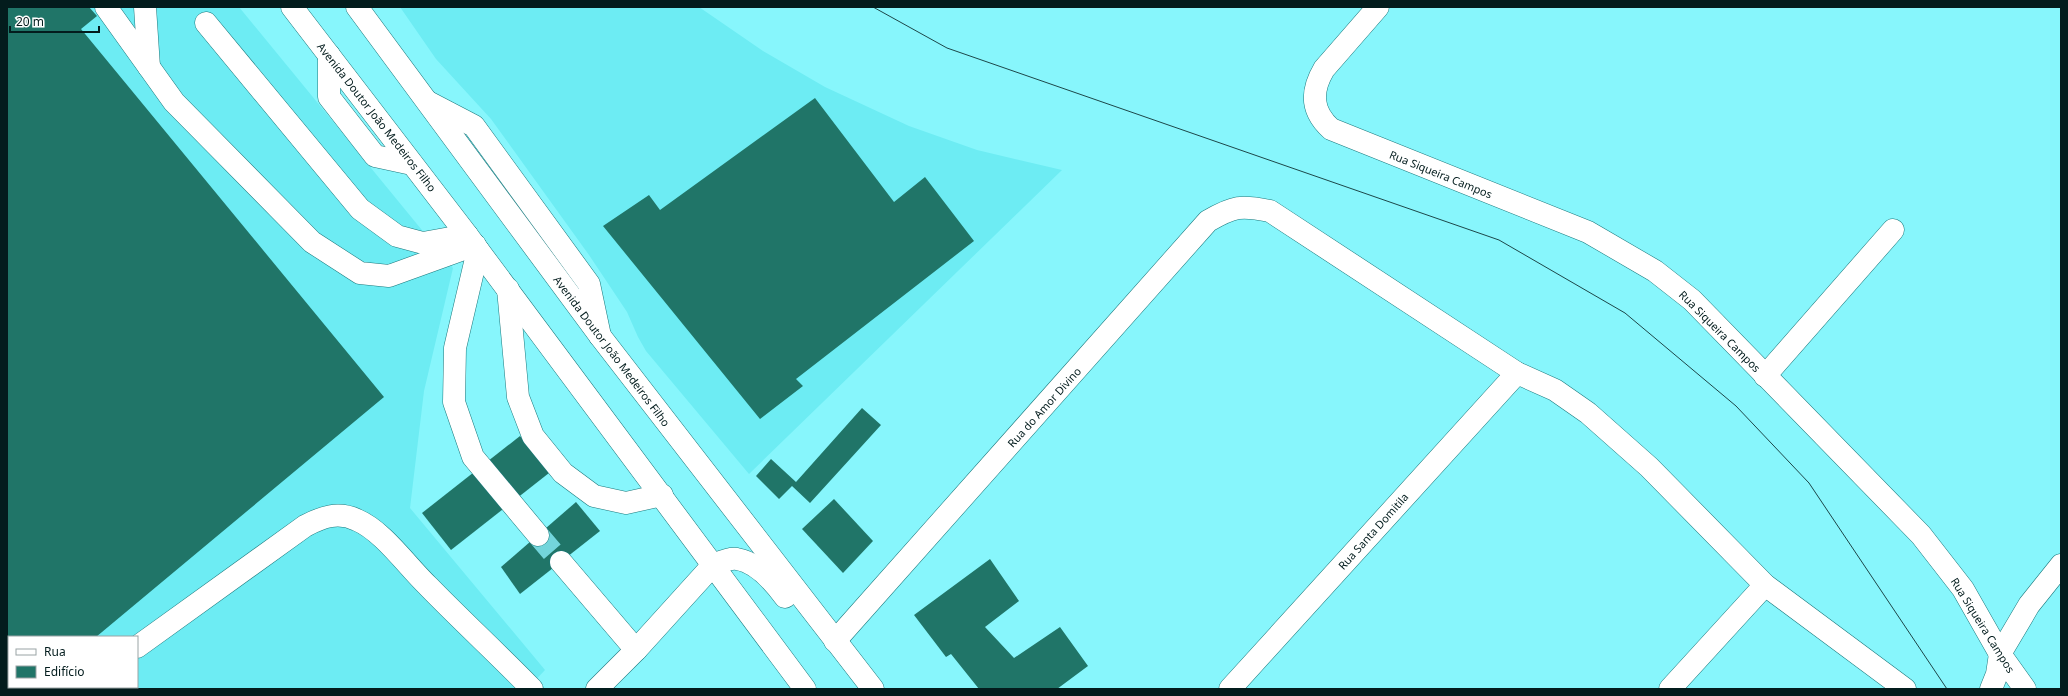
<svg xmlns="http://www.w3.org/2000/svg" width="2068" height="696" font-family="'Noto Sans',sans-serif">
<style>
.built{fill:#6decf3;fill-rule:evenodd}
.building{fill:#207568}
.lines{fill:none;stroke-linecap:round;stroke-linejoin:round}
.minor-tunnel{stroke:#73d5db;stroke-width:22;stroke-dasharray:22 11;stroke-linecap:butt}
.minor-casing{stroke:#1b797d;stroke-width:23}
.major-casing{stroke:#1b797d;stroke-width:23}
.minor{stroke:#fff;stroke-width:22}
.major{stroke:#fff;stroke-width:22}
.tram{stroke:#1d4749;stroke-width:1}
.labels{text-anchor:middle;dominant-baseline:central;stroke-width:3.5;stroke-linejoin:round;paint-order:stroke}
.street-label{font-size:11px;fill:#031c1d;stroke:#fff}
</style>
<rect width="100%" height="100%" fill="#87f6fc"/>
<!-- built -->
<g class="built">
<path d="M7,7H239L453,268L424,391L410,508L545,670L527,689H7ZM9,637H137V687H9Z"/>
<polygon points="400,7 699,7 763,51 825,87 909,126 977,150 1062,170 749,474 646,351 638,337 627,312 589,255 491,119 436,59"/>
</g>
<!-- building -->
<g class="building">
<polygon points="7,7 89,7 97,16 81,29 384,397 96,637 9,637 9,687 36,687 34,689 7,689"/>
<polygon points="815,98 894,202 925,177 974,241 796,379 803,386 760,419 603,226 649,195 660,210"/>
<polygon points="862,408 881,425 810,503 792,486 779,499 756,476 771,459 796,482"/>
<polygon points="520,436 549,473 451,550 422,513"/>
<polygon points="834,499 873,541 843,573 802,529"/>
<polygon points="576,502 600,531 520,594 501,567"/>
<polygon points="990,559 1019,601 985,627 1014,658 1060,627 1088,666 1057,689 979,689 951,654 946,657 914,615"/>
</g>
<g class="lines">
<!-- minor-tunnel -->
<polyline class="minor-tunnel" points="538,535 561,562"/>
<!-- minor casing -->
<g class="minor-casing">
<g id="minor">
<polyline points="106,7 174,102 312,242 360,273 389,276 475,245"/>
<polyline points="145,7 149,67"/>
<path d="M1378,7L1324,69C1311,91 1311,111 1331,129L1588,232L1655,271L1692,300L1921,535L1963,589L2000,654L2025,689"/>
<polyline points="206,23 360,209 397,236 423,243 467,235"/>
<polyline points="329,55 329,97 375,156 412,164"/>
<polyline points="428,102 474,126 589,284 600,336"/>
<polyline points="478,250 455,348 454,402 473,457 538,535"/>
<polyline points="508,289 518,397 533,436 563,473 594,496 626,503 662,495"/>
<polyline points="1765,376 1893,230"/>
<polyline points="561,562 636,650"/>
<path d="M835,641L1208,221C1234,206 1241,205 1270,211L1517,373L1555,390L1588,413L1649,467L1765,585L1905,689"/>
<path d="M137,647L305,526C322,517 338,511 357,520C383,531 407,566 428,586C462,621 498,654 532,689"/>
<polyline points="80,689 82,687"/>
<polyline points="1230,689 1517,373"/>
<polyline points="1670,689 1765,585"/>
<polyline points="1991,689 1997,674 2000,654 2029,605 2061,565"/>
</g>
</g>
<!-- major casing -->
<g class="major-casing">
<g id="major">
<polyline points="292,7 467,235 805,689"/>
<polyline points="357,7 600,336 873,689"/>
<path d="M597,689L636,650L713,565C721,562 729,558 737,559C756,562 774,582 785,597"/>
</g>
</g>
<!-- minor -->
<use href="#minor" class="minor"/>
<!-- major -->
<use href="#major" class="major"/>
<!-- tram -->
<polyline class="tram" points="873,7 947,48 1499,240 1625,313 1736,406 1809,483 1947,689"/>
</g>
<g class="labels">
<!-- street labels -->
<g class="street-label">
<text transform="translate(377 117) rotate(52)">Avenida Doutor João Medeiros Filho</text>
<text transform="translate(1441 174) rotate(22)">Rua Siqueira Campos</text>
<text transform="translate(1720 331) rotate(45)">Rua Siqueira Campos</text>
<text transform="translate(612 351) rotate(53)">Avenida Doutor João Medeiros Filho</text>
<text transform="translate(1044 407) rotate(-48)">Rua do Amor Divino</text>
<text transform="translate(1373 531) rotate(-48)">Rua Santa Domitila</text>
<text transform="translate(1983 625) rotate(58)">Rua Siqueira Campos</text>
</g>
</g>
<!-- border -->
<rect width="2068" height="696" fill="none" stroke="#031c1d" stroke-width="16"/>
<!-- legend -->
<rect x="8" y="636" width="130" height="52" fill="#ffffff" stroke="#9aa4a5"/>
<rect x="16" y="649" width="20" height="6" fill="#ffffff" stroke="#9aa4a5"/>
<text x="44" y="656" font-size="12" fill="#031c1d">Rua</text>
<rect x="16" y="666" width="20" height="12" fill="#207568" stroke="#9aa4a5"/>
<text x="44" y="676" font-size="12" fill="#031c1d">Edifício</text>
<!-- scale -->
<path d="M10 26v6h89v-6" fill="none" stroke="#031c1d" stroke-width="2"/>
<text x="16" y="26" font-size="12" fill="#031c1d" stroke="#ffffff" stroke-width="3" paint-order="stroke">20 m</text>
</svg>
